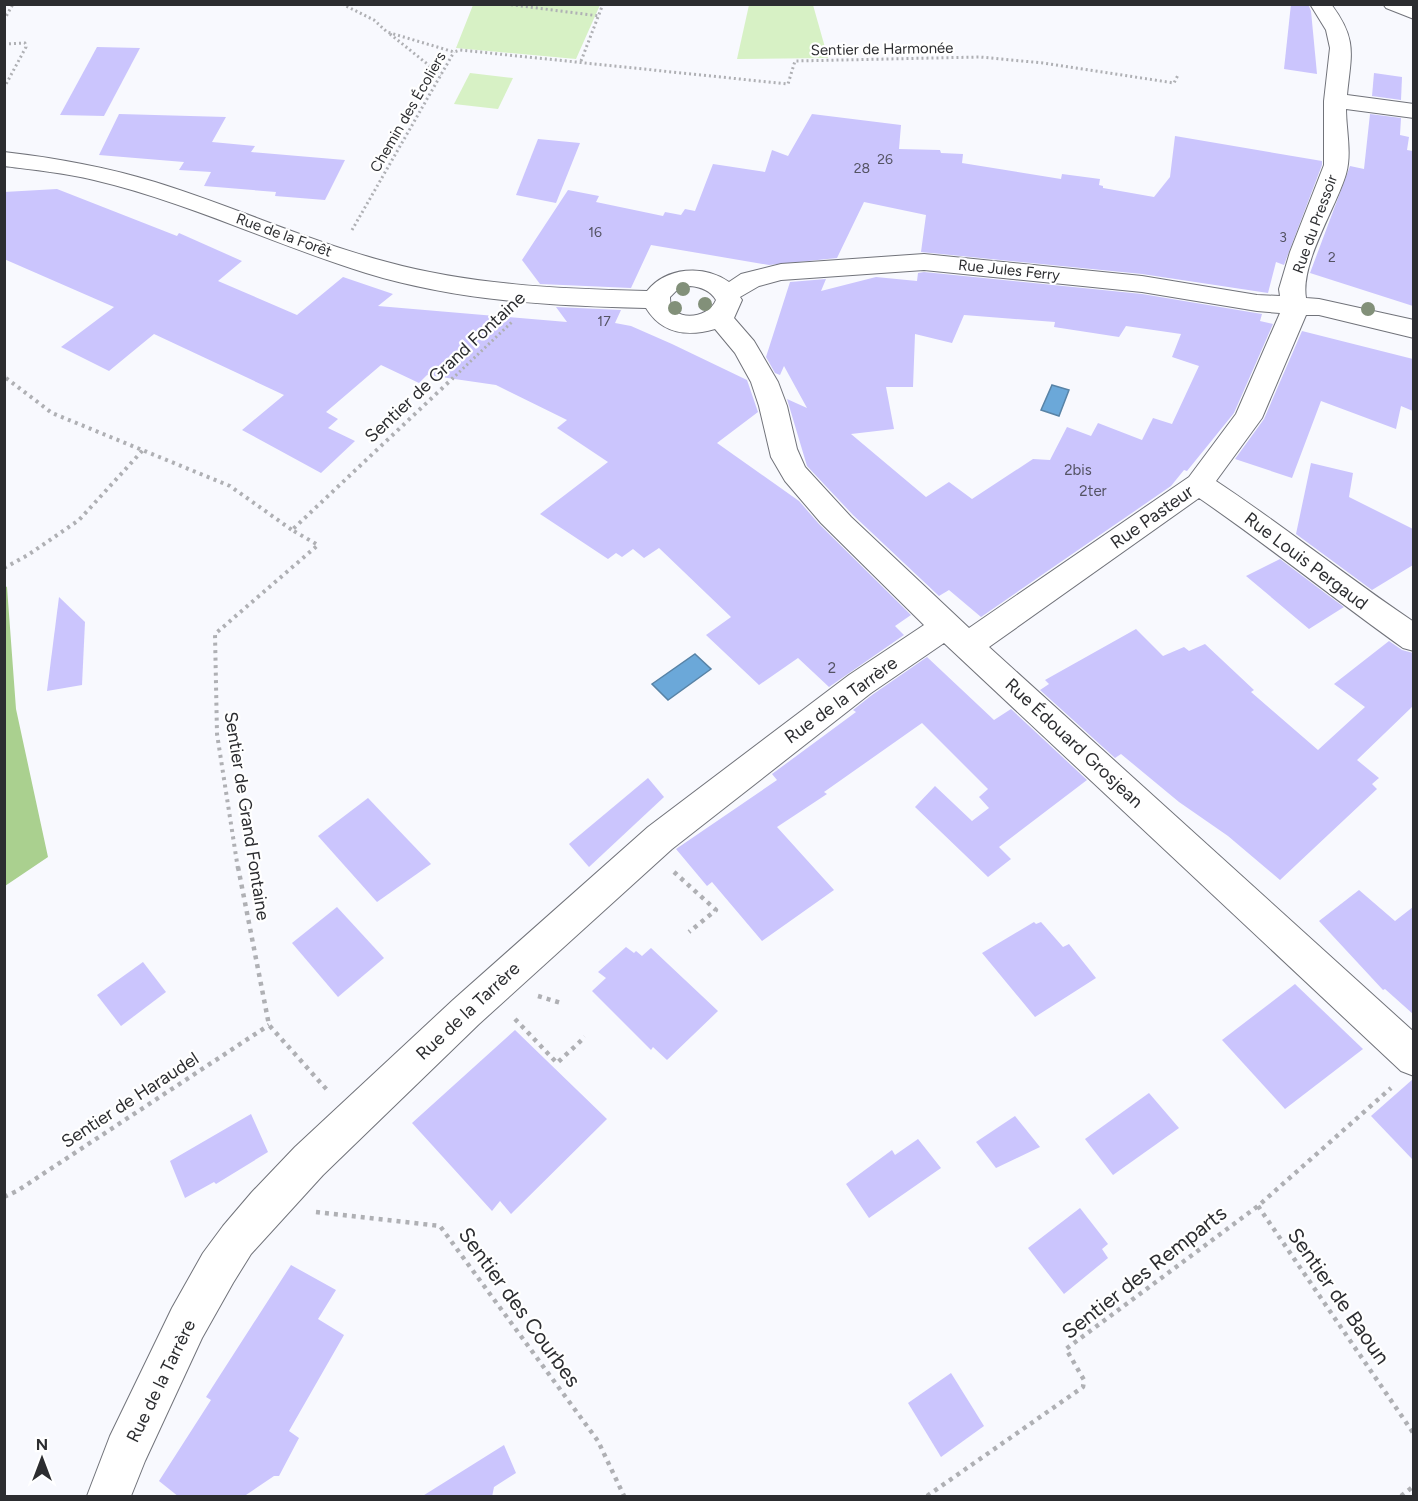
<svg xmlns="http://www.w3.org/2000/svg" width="1418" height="1501" font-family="Figtree,sans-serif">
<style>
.green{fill:#d7f1c5}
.forest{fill:#aad08f}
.water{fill:#6ba8d9;stroke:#5883a6;stroke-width:1.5}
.building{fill:#cbc5fd;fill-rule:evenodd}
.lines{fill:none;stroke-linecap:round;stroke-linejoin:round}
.minor-casing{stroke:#71737a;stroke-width:2}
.path-far2{stroke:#afb0b4;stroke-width:3;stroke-dasharray:2 3;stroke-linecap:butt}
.path-far1{stroke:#afb0b4;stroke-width:4;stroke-dasharray:3 4.5;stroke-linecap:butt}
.path{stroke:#afb0b4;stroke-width:4.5;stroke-dasharray:4 5;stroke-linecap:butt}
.minor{fill:#fff;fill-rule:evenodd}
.tree{fill:#829079}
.labels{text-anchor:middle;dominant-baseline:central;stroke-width:4.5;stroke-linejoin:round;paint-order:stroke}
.far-number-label{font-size:14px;fill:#545363}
.far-street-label{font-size:15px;fill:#2c2d30;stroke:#fff}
.number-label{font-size:15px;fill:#545363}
.street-label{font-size:18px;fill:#2c2d30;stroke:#fff}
.near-street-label{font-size:21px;fill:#2c2d30;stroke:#fff}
</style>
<rect width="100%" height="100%" fill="#f8f9fe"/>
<!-- green -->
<g class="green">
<polygon points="473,5 473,4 600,5 576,59 456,48"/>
<polygon points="749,5 813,5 828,58 737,59"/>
<polygon points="470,73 513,78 498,109 454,104"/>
</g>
<!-- forest -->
<polygon class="forest" points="5,586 7,587 16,709 48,857 5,886"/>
<!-- water -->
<g class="water">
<polygon points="1052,385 1069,390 1059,416 1041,410"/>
<polygon points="695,654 711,669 668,700 652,684"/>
</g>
<!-- building -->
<g class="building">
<polygon points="1291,4 1308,4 1311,11 1317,74 1284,69"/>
<polygon points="97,47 140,48 104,116 60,115"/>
<polygon points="1374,73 1402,77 1401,100 1372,96"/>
<polygon points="119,114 226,117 212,142 255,146 251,152 345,160 325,200 275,196 276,192 204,186 211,172 179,170 184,162 99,155"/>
<polygon points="812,114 901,125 899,149 940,150 941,153 963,154 962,163 1061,179 1062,174 1100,179 1099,185 1103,186 1103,188 1154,197 1170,177 1175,136 1322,161 1322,165 1284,265 1276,262 1268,293 1142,274 921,252 926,215 864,202 837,258 769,265 651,245 631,288 540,284 522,260 568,190 599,196 596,202 663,216 665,212 681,215 685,209 695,211 713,164 765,172 772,150 788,156"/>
<polygon points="1370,114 1401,118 1400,135 1409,137 1407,150 1413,151 1413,306 1310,273 1350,166 1364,169"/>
<polygon points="538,139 580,143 556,203 516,195"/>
<polygon points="57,189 177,236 179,233 242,261 218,281 297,315 343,277 393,294 378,306 567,322 556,307 621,310 615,323 631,326 672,344 747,380 758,412 717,443 799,501 819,524 911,615 895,626 904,635 829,687 798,658 759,685 706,635 731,617 659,548 644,558 633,549 622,557 616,553 608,559 540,514 608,462 557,428 567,420 496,385 427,375 419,383 381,365 326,412 338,419 328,428 355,441 321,473 242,430 284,395 154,334 109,371 61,347 114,307 4,259 4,192"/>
<path d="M924,272L1142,294L1262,314L1260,321L1273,324L1234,413L1187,471L1184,470L1171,486L981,617L949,590L939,596L853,515L807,466L787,399L807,408L784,366L780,375L775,373L766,357L790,282L826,279L821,291L876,277L917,281L918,273ZM964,315L1055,322L1054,327L1119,337L1126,326L1181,334L1172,357L1199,366L1172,424L1153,418L1142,440L1098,423L1091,436L1067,427L1050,460L1033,459L972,499L949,482L926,497L851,434L894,429L886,387H913L915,334L952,343Z"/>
<polygon points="1302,331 1413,359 1413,411 1401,406 1396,429 1321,401 1292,478 1235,459 1264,419"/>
<polygon points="1311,463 1353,473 1349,497 1413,529 1413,565 1372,590 1296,534"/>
<polygon points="1280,559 1325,593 1344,607 1309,629 1246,576"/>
<polygon points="59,597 85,622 82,685 47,691"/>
<polygon points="1136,629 1163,656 1184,647 1189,651 1205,644 1254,690 1251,692 1318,750 1365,707 1334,684 1389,641 1402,650 1413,653 1413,706 1357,760 1379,778 1372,784 1377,789 1280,880 1228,836 1179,802 1121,754 1115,758 1040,690 1049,684 1045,680"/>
<polygon points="927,657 994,720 1011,709 1087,780 999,847 1011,859 988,877 915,807 935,786 972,821 989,808 979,797 988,789 922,723 824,792 827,794 777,827 834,890 762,941 712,882 707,886 676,849 777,780 772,774 856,712 853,710 872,695"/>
<polygon points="648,778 664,797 589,867 569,844"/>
<polygon points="368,798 431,864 377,902 318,836"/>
<polygon points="1359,890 1395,921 1413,907 1413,1014 1385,989 1383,990 1319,921"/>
<polygon points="337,907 384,958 338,997 292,943"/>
<polygon points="1034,922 1036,924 1041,922 1063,947 1069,944 1096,978 1035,1017 982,953"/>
<polygon points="626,947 634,953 636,951 642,956 651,948 718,1011 667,1060 653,1047 651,1050 592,991 606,978 598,972"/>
<polygon points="143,962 166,992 121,1026 97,995"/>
<polygon points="1295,984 1363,1049 1285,1109 1222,1040"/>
<polygon points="515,1030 607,1119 511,1214 500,1201 492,1211 412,1123"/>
<polygon points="1413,1079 1413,1160 1371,1116"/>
<polygon points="1149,1093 1179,1128 1113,1175 1085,1139"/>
<polygon points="251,1114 268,1152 216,1184 214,1182 185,1198 170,1161"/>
<polygon points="1015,1116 1040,1147 996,1168 976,1142"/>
<polygon points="918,1139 941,1168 869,1218 846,1184 892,1150 895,1155"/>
<polygon points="1080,1208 1108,1244 1102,1249 1108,1258 1064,1294 1028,1248"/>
<polygon points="291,1265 336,1290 318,1319 344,1335 289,1431 299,1438 279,1476 274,1476 243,1497 179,1497 159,1481 211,1400 206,1397"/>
<polygon points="951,1373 984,1426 941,1457 908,1403"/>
<polygon points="504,1445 516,1473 494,1487 492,1497 421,1497"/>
</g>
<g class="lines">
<!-- minor casing -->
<g class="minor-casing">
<g id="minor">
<path d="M1310,4H1331C1358,40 1351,54 1347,95L1414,104V118L1346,109C1346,130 1352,153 1346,174C1336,208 1300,263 1306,298L1319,299L1414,320V338L1319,315H1306L1262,418L1216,481C1284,526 1347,577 1414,622V651L1403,648C1334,599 1269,546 1199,498L989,647L1414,1032V1076L1401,1071L944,643L871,693L672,849L479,1024L323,1175L251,1254L233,1283L202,1338L145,1461L131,1496H87L110,1436L172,1308L203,1253L223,1226L252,1192L295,1147L453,1000L648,827L849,675L924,625L821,523L785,481L771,457L759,406L751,382L735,353L715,329C687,337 662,334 646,308C552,306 457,301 366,273C275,245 188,202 94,180C65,173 35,170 4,166V152C56,158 106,167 155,182C233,206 308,241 387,262C471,285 560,289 647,291C666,267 704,264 729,282L741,274L781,264L924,254L1142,276L1257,295L1280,296L1279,289L1290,252L1324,165V101L1330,48L1326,30ZM924,270L1142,292L1257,311L1280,313L1236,414L1189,477L969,628L851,517L805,467L797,449L787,406L778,382L754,341L734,318L742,300L740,297L759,286L781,280ZM690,286C701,287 710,290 716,300C708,320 669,323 670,297L676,291Z"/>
<polygon points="1383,4 1414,5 1414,19 1386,8"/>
</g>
</g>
<!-- path-far2 -->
<g class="path-far2">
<polyline points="342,4 374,20 387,32 454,52 460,50 788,84 795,61 980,57 1043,63 1174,83 1178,75"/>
<polyline points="506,4 599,16"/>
<polyline points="4,20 13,4"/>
<polyline points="390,34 441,75"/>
<polyline points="4,44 25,43 26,47 4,88"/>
<polyline points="581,61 603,4"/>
<polyline points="352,230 454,52"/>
<polyline points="4,376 8,379"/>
<polyline points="452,379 513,321"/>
</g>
<!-- path-far1 -->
<g class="path-far1">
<polyline points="6,378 52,413 230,486 292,530"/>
<polyline points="4,568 28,555 79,520 143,450"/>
<polyline points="238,869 217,734 215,634 318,545 292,530 453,378"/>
</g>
<!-- path -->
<g class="path">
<polyline points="238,867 269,1025 328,1091"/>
<polyline points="674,872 716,910 689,932"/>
<polyline points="538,996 561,1003"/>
<polyline points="515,1019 557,1063 585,1037"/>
<polyline points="4,1197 17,1191 269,1025"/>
<polyline points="1258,1206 1414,1434"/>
<polyline points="316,1212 440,1226 598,1441 624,1496"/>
<polyline points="927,1496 1083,1387 1084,1380 1066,1349 1258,1206 1391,1088"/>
<polyline points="1401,1496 1414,1486"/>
</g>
<!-- minor -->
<use href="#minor" class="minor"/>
</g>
<!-- trees -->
<g class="tree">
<circle cx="683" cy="289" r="7"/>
<circle cx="705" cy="304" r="7"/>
<circle cx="675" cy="308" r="7"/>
<circle cx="1368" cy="309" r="7"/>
</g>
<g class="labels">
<!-- far-number labels -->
<g class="far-number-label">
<text x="885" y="159">26</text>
<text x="862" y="168">28</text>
<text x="595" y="232">16</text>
<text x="1283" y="237">3</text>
<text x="1332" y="257">2</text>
<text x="604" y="321">17</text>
</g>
<!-- far-street labels -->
<g class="far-street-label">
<text transform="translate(882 49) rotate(-1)">Sentier de Harmonée</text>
<text transform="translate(408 112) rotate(-60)">Chemin des Écoliers</text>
<text transform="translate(1315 224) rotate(-70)">Rue du Pressoir</text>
<text transform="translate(284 235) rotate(20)">Rue de la Forêt</text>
<text transform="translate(1009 270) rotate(6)">Rue Jules Ferry</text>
</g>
<!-- number labels -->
<g class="number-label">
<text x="1078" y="470">2bis</text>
<text x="1093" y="491">2ter</text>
<text x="832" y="668">2</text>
</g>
<!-- street labels -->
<g class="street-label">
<text transform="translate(445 367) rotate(-43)">Sentier de Grand Fontaine</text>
<text transform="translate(1152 517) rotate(-35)">Rue Pasteur</text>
<text transform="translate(1306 561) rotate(37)">Rue Louis Pergaud</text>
<text transform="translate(841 700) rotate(-36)">Rue de la Tarrère</text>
<text transform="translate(1074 743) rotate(43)">Rue Édouard Grosjean</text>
<text transform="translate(247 816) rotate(81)">Sentier de Grand Fontaine</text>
<text transform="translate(468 1011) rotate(-43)">Rue de la Tarrère</text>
<text transform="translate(130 1100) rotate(-33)">Sentier de Haraudel</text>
<text transform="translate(161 1381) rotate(-64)">Rue de la Tarrère</text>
</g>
<!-- near-street labels -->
<g class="near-street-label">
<text transform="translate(1144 1272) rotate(-38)">Sentier des Remparts</text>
<text transform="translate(1339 1296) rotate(55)">Sentier de Baoun</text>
<text transform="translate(520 1307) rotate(54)">Sentier des Courbes</text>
</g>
</g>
<!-- border -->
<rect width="1418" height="1501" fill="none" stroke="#2c2d30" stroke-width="12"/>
<!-- north arrow -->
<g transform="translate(42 1459)" stroke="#ffffff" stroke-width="4.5" paint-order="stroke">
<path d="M0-4.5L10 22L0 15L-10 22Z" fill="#2c2d30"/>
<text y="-9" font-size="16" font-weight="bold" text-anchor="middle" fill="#2c2d30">N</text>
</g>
</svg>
